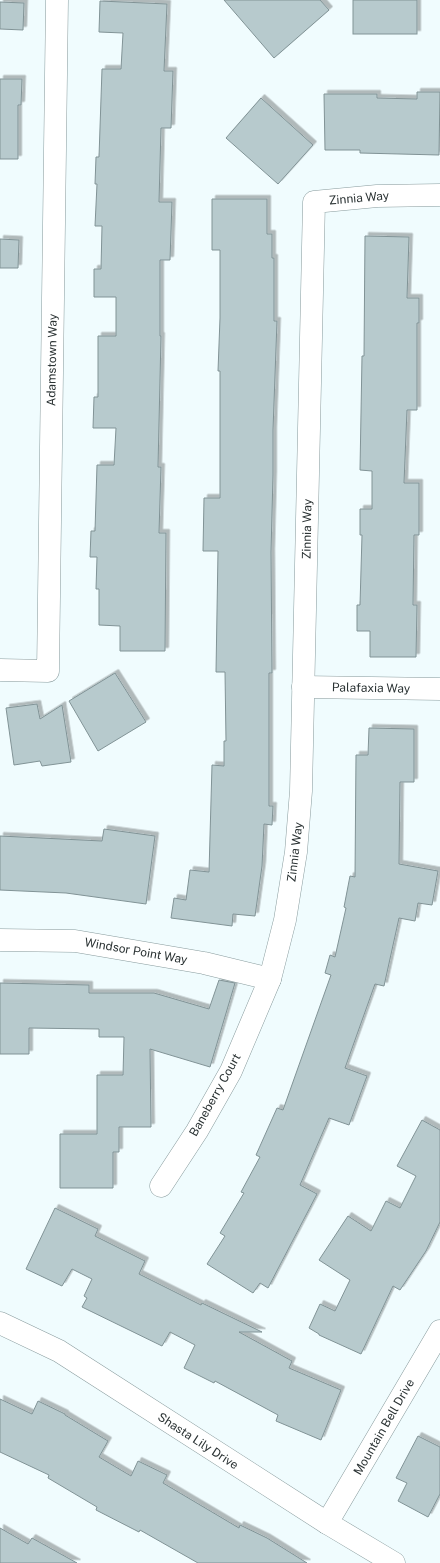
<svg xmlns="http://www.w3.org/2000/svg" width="440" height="1563" font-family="'Public Sans',sans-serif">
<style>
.building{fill:#b7cacd;stroke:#819396;filter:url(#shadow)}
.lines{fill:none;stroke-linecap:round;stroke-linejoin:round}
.street-casing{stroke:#889b9d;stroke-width:23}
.secondary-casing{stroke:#889b9d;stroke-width:23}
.street{stroke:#fff;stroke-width:22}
.secondary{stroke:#fff;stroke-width:22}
.labels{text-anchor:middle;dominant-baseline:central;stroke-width:3;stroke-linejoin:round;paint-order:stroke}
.street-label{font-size:12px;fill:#2b3334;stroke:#fff}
</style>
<defs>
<filter id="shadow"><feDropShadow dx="3.5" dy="-3.5" stdDeviation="0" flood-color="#0004"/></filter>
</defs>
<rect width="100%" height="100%" fill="#f0fcfe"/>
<!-- building -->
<g class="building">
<polygon points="224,0 320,0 329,10 274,58"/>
<rect x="353" y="0" width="64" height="34"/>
<polygon points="100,1 167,4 164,71 173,71 171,128 161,128 159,202 172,202 170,260 160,260 160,336 161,336 158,467 161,467 159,533 166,533 165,651 120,651 120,626 99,625 99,589 96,589 97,557 90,557 91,531 95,531 97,465 114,465 116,428 93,428 94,397 98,397 98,336 116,336 116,297 94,297 94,269 101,269 102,226 95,226 97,184 95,184 96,157 99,157 102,69 121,69 123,33 99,32"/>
<polygon points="0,2 24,3 23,30 0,29"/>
<polygon points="0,79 22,79 21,105 18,105 18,159 0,159"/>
<polygon points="417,92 440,92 439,155 360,153 360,150 325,150 324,94 377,94 377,98 417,99"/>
<polygon points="261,98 313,145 278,184 226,138"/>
<polygon points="212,199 267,199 267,234 272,234 272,258 274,258 274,321 277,321 273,430 273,475 271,552 272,673 269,673 269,806 273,806 272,825 264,824 262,866 255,916 233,914 232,926 171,918 174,898 186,900 190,870 209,872 212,765 224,766 224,741 226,741 225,672 216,672 218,551 203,551 204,498 220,498 220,371 218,371 220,318 220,250 212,250"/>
<polygon points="365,236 409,237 407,298 419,298 419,323 417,323 417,410 407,410 404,483 419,483 419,535 414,535 413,605 417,605 416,657 370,657 370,631 357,631 357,605 360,605 362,535 360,535 360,509 372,509 372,471 360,470 362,356 364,356"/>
<polygon points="0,239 19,240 18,268 0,268"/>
<polygon points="115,673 146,722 98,751 69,701"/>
<polygon points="37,704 40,719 62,705 71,762 42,766 40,761 14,765 6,708"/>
<polygon points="369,728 414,729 414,782 400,782 399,864 438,871 432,905 418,903 415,921 399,918 384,986 375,984 345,1068 367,1076 349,1125 329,1118 300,1185 317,1194 268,1288 260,1283 253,1293 207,1264 225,1236 220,1233 244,1193 241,1192 260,1157 256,1155 277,1108 283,1110 331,975 325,973 330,955 335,957 346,908 344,907 350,876 355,877 356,755 368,755"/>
<polygon points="104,829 155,836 146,904 66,893 0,890 0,836 102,841"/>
<polygon points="219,980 235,983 210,1067 150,1049 151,1127 119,1127 119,1152 113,1152 113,1188 60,1188 60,1134 97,1134 97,1075 123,1075 124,1037 99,1037 99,1029 29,1028 29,1054 0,1054 0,983 89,985 89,993 154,993 209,1009"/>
<polygon points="422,1120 440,1130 440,1222 426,1251 400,1290 393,1286 361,1354 319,1335 319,1334 309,1328 320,1304 335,1311 350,1280 319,1260 348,1216 371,1231 386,1201 400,1208 416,1176 397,1166"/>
<polygon points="55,1208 98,1229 95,1236 145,1261 139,1274 201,1305 202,1303 262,1332 239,1332 292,1361 289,1368 341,1390 321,1440 276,1421 278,1415 215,1381 214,1383 184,1368 195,1345 170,1332 162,1346 82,1307 87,1298 84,1296 92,1279 72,1269 62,1286 26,1269"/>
<polygon points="0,1399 32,1414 38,1401 65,1414 65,1415 108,1441 99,1457 131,1476 138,1461 167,1475 163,1483 239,1528 240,1525 267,1538 307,1563 198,1563 140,1530 139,1532 96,1510 97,1507 48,1478 49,1475 0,1452"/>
<polygon points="418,1436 440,1447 440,1494 428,1517 398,1501 407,1483 396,1478"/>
<polygon points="0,1528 28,1544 32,1538 77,1563 0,1563"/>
</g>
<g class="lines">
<!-- street casing -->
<g class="street-casing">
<g id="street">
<polyline points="0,670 48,671 57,0"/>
<polyline points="303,687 440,689"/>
<polyline points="0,940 75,941 204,963 270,979"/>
<polyline points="161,1186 197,1131 231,1071 270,979 285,920 296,852 301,791 314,202 377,196 440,195"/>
<polyline points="327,1523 440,1331"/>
</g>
</g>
<!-- secondary casing -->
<g class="secondary-casing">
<polyline id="secondary" points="0,1323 59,1351 327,1523 394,1563"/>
</g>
<!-- street -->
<use href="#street" class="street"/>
<!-- secondary -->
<use href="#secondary" class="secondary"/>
</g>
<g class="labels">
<!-- street labels -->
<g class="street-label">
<text transform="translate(359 198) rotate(-5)">Zinnia Way</text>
<text transform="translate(52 360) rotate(-89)">Adamstown Way</text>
<text transform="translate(307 529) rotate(-89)">Zinnia Way</text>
<text transform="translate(371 688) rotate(1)">Palafaxia Way</text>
<text transform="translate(295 852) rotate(-83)">Zinnia Way</text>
<text transform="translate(136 951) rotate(10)">Windsor Point Way</text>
<text transform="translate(215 1095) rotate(-61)">Baneberry Court</text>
<text transform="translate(384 1427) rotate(-60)">Mountain Bell Drive</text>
<text transform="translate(198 1441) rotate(33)">Shasta Lily Drive</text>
</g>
</g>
</svg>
